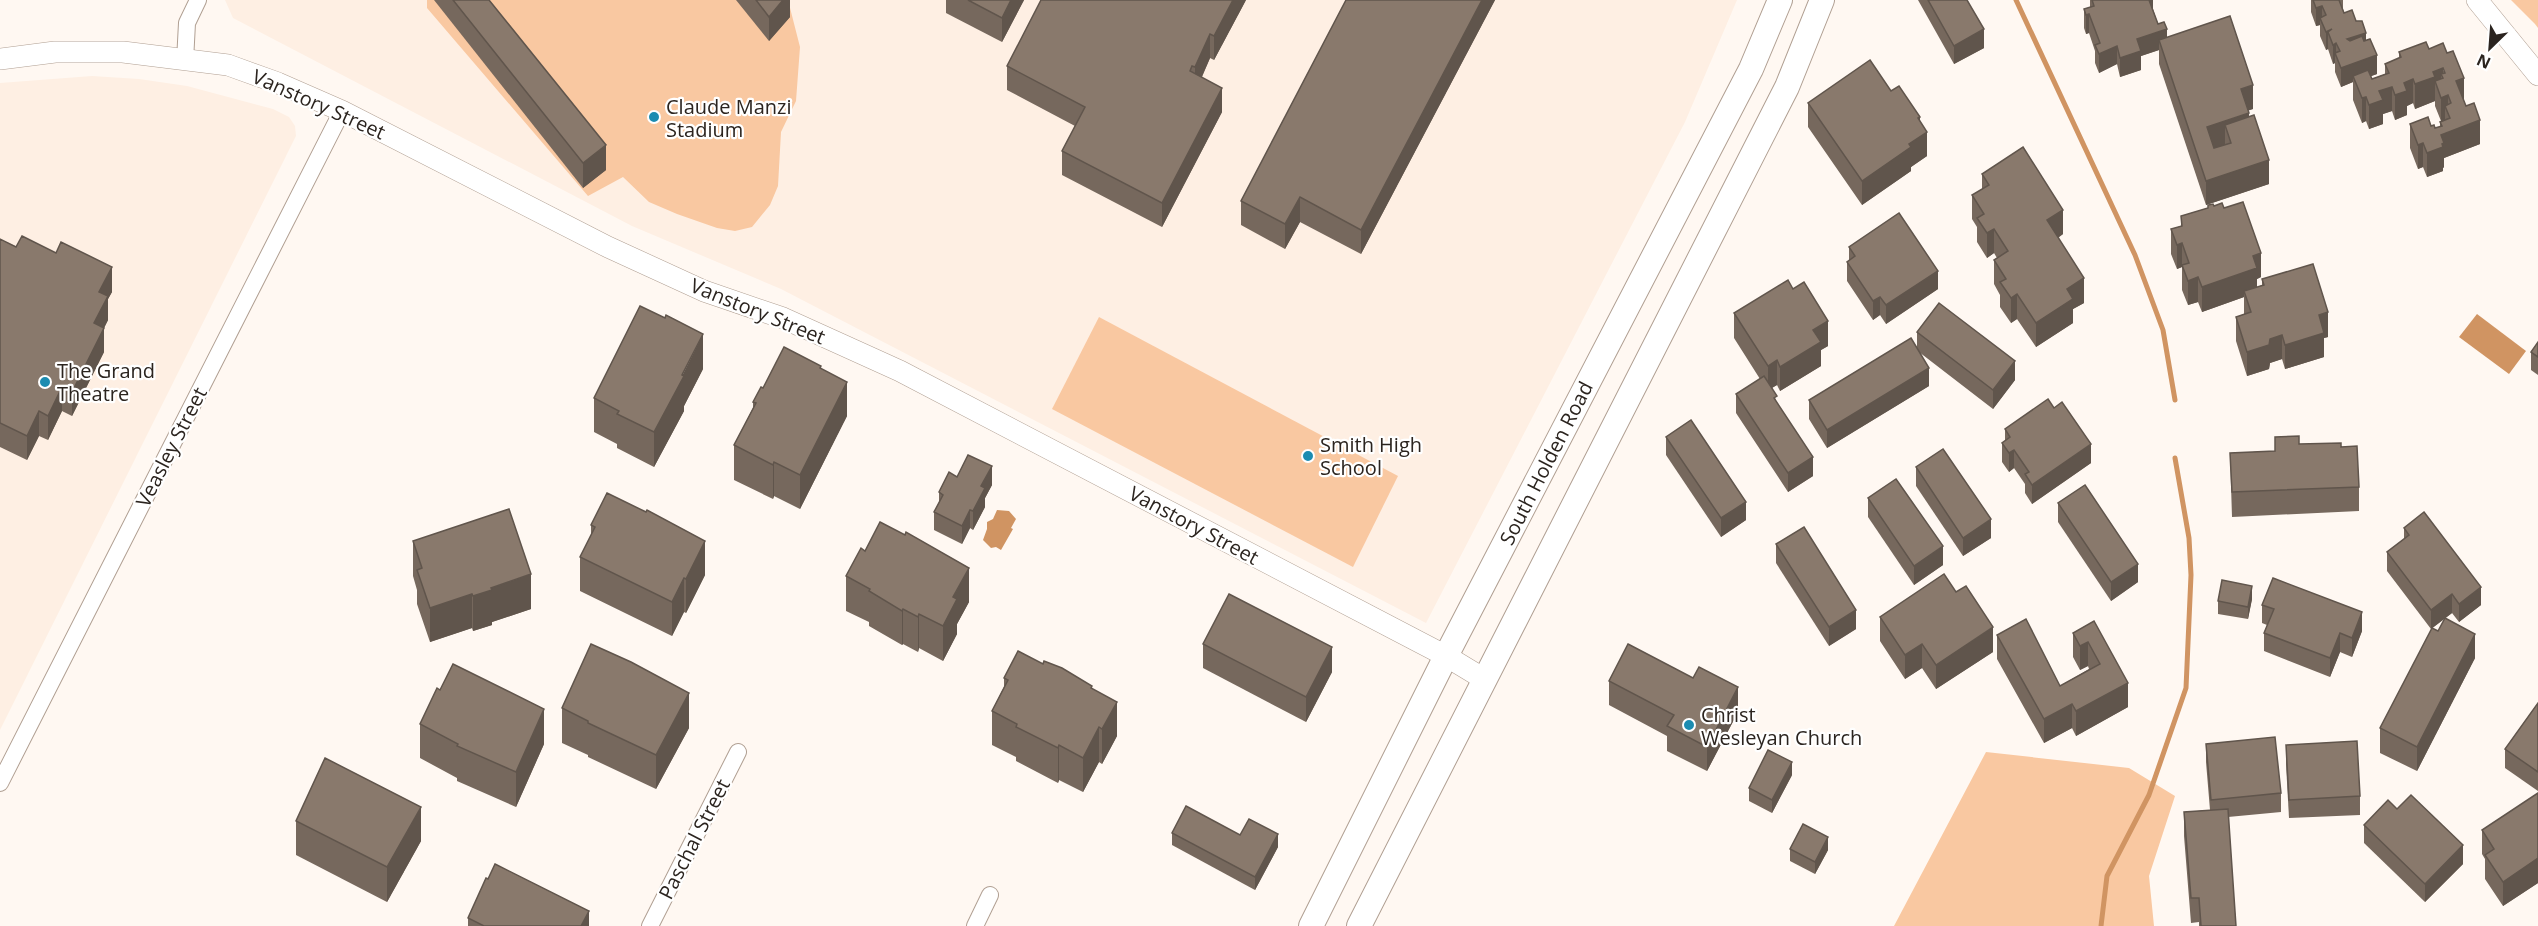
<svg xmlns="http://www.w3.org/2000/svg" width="2538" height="926" font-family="'Open Sans',sans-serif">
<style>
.built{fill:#feefe3}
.green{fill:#f9c8a1}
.water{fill:#d09462}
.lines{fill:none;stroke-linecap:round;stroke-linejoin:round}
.stream{stroke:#d09462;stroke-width:5}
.minor-casing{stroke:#b09f92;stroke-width:18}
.tertiary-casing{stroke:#b09f92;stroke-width:22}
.secondary-casing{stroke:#b09f92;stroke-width:26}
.minor{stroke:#fff;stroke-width:16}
.tertiary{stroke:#fff;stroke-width:21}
.secondary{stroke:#fff;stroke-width:24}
.wall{fill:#76685d}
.shaded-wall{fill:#60554c}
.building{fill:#89796c;stroke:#60554c;stroke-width:1.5}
.poi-dot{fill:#1c8cb1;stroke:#fff;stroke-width:2}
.labels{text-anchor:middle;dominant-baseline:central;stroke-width:4.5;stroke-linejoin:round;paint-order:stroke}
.street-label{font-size:20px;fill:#2b241f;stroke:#fff}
.poi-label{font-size:20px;fill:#2b241f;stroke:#fff;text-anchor:start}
</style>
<rect width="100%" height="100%" fill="#fff8f2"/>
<!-- built -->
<g class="built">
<polygon points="225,0 1737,0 1685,122 1426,623 781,289 632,226 233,18"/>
<polygon points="92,76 139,79 187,86 273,109 289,117 295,126 296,136 0,730 0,83"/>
</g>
<!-- green -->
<g class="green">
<polygon points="427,0 788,0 800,47 796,101 781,132 778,186 770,205 752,227 735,231 717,228 677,214 649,202 623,177 588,196 427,8"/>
<polygon points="2511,0 2538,0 2538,28 2535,24"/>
<polygon points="1099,317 1398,476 1353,567 1052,409"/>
<polygon points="1986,752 2129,768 2175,796 2149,876 2154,926 1894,926"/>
</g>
<!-- water -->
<g class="water">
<polygon points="2477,314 2526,351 2509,374 2459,337"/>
<polygon points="997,510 1009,511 1016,519 1011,528 1013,529 1001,550 996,547 991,548 983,540 987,529 987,522 993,519"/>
</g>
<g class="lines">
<!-- stream -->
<g class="stream">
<polyline points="2016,0 2135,255 2163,330 2175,400"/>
<polyline points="2101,926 2107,876 2149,795 2186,688 2191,575 2189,538 2175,458"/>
</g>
<!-- minor casing -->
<g class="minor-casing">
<g id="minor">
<polyline points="185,61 187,23 198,0"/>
<polyline points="0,783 342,111"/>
<polyline points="650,926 738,752"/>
<polyline points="975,926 990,895"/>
</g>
</g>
<!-- tertiary casing -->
<g class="tertiary-casing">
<g id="tertiary">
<polyline points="2477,0 2538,75"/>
<polyline points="0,59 55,52 123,52 228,65 278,83 342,111 608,247 704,291 783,318 900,371 1446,656 1484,679"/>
</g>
</g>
<!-- secondary casing -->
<g class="secondary-casing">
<g id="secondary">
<polyline points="1311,926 1446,656 1751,69 1780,0"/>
<polyline points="1359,926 1787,87 1822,0"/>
</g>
</g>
<!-- minor -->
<use href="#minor" class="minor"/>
<!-- tertiary -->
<use href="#tertiary" class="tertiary"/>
<!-- secondary -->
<use href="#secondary" class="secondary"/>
</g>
<!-- wall -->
<g class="wall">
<polygon points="434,0 489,0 606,170 583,188"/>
<polygon points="736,0 790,0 790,17 769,41"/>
<polygon points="946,0 1024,0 1002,42 946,13"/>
<polygon points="1246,0 1214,60 1210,58 1202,77 1222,112 1162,227 1062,175 1062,151 1075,126 1007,90 1007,66"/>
<polygon points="1346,0 1495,0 1361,254 1300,222 1285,249 1241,225 1241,201"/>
<polygon points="1918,0 1967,0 1984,48 1954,64"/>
<polygon points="2090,0 2153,0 2153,9 2158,24 2167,37 2253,109 2248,110 2249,117 2269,184 2206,205 2159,64 2159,50 2141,56 2141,70 2120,77 2117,64 2099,73 2095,63 2095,51 2089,33 2086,34 2084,28 2084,9 2090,7"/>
<polygon points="2311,0 2343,0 2343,9 2344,13 2356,21 2366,40 2377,74 2371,76 2372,79 2385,74 2385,64 2399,58 2399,52 2429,49 2464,101 2480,144 2444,158 2444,167 2443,168 2443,171 2427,177 2423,167 2418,169 2410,148 2410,124 2431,126 2435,128 2440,127 2440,122 2441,121 2435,106 2435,101 2415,109 2413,103 2407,106 2407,115 2395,120 2392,111 2383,114 2383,124 2369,129 2366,121 2362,123 2353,100 2353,82 2341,87 2335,72 2335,63 2333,64 2328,49 2326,50 2320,36 2320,25 2316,26 2311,12"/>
<polygon points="1891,91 1920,121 1927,156 1911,167 1911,171 1862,205 1808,127 1808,103"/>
<polygon points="1982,174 2063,234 2058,238 2084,303 2073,309 2073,323 2036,347 2017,319 2011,323 2000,307 2000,295 1994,284 1994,260 1997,258 1994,253 1987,258 1977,242 1977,227 1972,219 1972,195 1982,189"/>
<polygon points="2208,205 2224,208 2261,277 2257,279 2257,287 2262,285 2262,279 2328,337 2324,338 2324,357 2285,369 2282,359 2270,363 2269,369 2247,376 2236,341 2236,317 2244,314 2244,297 2202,312 2198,302 2188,305 2182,290 2182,267 2177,269 2171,254 2171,229 2181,226 2181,216 2208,208"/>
<polygon points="0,239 112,292 108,299 108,320 104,328 104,352 72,416 62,411 48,440 39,436 27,460 0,447"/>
<polygon points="1849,247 1938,289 1886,324 1880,315 1873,320 1847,281 1847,262 1849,261"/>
<polygon points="1734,313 1828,346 1821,350 1821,366 1780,391 1777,385 1772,388 1777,404 1813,476 1788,492 1736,413 1736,394 1760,379 1734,338"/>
<polygon points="1917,332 2015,380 1993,409 1919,352 1929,386 1827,448 1809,419 1809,400 1917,349"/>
<polygon points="2538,342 2538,375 2531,370 2531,352"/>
<polygon points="821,368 847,416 800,509 774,496 773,499 734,480 734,445 753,408 753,402 763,388"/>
<polygon points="703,369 684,406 684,411 654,467 617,448 617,444 594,432 594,398"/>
<polygon points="2005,429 2091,463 2032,504 2025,493 2025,484 2014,468 2009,472 2002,462 2002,443 2005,441"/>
<polygon points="1666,437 1746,520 1721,537 1666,455"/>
<polygon points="2275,437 2299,444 2341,447 2359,487 2359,511 2232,517 2230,453 2275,451"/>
<polygon points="1916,467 1991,538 1963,556 1916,486"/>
<polygon points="957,477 992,485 985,498 985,507 973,530 970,528 962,544 934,530 934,512 939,503 939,492"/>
<polygon points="1868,498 1943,565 1914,585 1868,517"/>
<polygon points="2058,503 2138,582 2111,601 2058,522"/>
<polygon points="646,512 705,575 686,613 684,612 672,636 580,591 580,557 591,536 591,525"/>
<polygon points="2404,528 2481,605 2459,622 2452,613 2431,629 2387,571 2387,552 2404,539"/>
<polygon points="413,541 531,609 492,622 492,625 473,631 472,628 430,642 417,604 417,590 413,576"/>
<polygon points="1776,544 1856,629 1829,646 1776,563"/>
<polygon points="846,576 969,602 957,624 957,634 943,661 919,648 918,652 903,644 902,645 869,626 869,622 846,611"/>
<polygon points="2252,599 2248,619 2218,614 2218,601"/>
<polygon points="2262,605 2362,631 2352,657 2340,652 2330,677 2264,651 2264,633 2267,625 2262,623"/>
<polygon points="1880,617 1993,652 1936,689 1922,668 1905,679 1880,641"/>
<polygon points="2094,621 2128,707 2076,736 2072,728 2044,743 1997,659 1997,635 2060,686 2089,669 2088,666 2080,670 2073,657 2073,633"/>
<polygon points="2438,631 2475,658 2417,771 2380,753 2380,728"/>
<polygon points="1203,644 1332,672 1306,722 1203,668"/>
<polygon points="1004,678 1092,689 1117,736 1102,764 1099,762 1083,792 1059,780 1058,783 1016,761 1016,757 992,745 992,711 1004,687"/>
<polygon points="1609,681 1738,712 1707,771 1667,751 1667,736 1609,705"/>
<polygon points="2538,703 2538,791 2505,768 2505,749"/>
<polygon points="562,708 689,728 656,789 588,757 588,755 562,743"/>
<polygon points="420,724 544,744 516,807 457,781 457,778 420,758"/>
<polygon points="2206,744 2281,793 2281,812 2228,817 2236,926 2199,926 2199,922 2191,923 2184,836 2184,812 2210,810 2206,762"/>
<polygon points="2286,745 2360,796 2360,815 2289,818 2286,764"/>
<polygon points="1792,775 1772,813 1749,801 1749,788"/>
<polygon points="2538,793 2538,883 2503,906 2485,879 2485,859 2482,854 2482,830"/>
<polygon points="2397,809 2463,864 2425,902 2364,843 2364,825"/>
<polygon points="296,821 421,841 387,902 296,855"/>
<polygon points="1172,833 1240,835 1278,847 1255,890 1172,845"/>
<polygon points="1790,849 1828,850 1815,874 1790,861"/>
<polygon points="468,918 589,926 468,926"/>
</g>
<!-- shaded-wall -->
<g class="shaded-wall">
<polygon points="783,0 790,0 790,17 769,41 769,17"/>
<polygon points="1011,0 1024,0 1002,42 1002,18"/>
<polygon points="1233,0 1246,0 1214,60 1214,36"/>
<polygon points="1482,0 1495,0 1361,254 1361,230"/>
<polygon points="2148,0 2153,0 2153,12"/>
<polygon points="2322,6 2322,24 2320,18 2320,25 2316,26 2316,8"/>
<polygon points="2089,14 2089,33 2086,34 2086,15"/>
<polygon points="1984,29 1984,48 1954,64 1954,46"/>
<polygon points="2167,29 2167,47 2159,40 2159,50 2141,56 2141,70 2120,77 2120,58 2137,39"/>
<polygon points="2332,29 2328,32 2328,49 2326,50 2326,32"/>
<polygon points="2366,33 2366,51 2347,39"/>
<polygon points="1210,34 1210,58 1195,92 1195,67"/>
<polygon points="2336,43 2336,57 2335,53 2335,63 2333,64 2333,45"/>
<polygon points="2117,46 2117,64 2099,73 2099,54"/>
<polygon points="2377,55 2377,74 2355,82 2353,76 2353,82 2341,87 2341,68"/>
<polygon points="2443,68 2443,78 2441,74 2441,93 2435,81 2435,101 2415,109 2415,84 2433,72"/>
<polygon points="2464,78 2464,102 2456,81"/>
<polygon points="2413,79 2413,103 2407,106 2407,115 2395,120 2395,95 2404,83"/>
<polygon points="2253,85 2253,109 2241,113 2241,89"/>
<polygon points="2392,87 2392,111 2383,114 2383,124 2369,129 2369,105 2379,91"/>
<polygon points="1222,88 1222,112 1162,227 1162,203"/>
<polygon points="2448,95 2448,114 2445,106 2445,121 2441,122 2441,98"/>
<polygon points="2366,97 2366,121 2362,123 2362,98"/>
<polygon points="2249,113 2249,137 2225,125 2225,145 2207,152 2207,127"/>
<polygon points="1920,117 1920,136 1927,132 1927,156 1911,167 1911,171 1862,205 1862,181 1909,144 1918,118"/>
<polygon points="2480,120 2480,144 2444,158 2444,167 2443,168 2443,171 2427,177 2427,153 2441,135"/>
<polygon points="2423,143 2423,167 2418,169 2418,145"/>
<polygon points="606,145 606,170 583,188 583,163"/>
<polygon points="2269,160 2269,184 2206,205 2206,181"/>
<polygon points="1300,197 1300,222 1285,249 1285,224"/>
<polygon points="2063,210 2063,234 2047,245 2047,220"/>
<polygon points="1994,229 1994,253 1987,258 1987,233"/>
<polygon points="2182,243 2182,267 2177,269 2177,245"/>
<polygon points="2261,253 2261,277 2257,279 2257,292 2244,291 2244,297 2202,312 2202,287 2253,256"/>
<polygon points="112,267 112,292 108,299 108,320 104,328 104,352 72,416 72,392 94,323 99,292"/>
<polygon points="1938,271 1938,289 1886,324 1886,305"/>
<polygon points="2198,277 2198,302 2188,305 2188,281"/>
<polygon points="2084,278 2084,303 2073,309 2073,323 2036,347 2036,323 2067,289"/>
<polygon points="2017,294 2017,319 2011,323 2011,298"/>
<polygon points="1880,297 1880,315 1873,320 1873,301"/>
<polygon points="2328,312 2328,337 2324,338 2324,357 2285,369 2285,345 2319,315"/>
<polygon points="1828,321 1828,346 1821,350 1821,366 1780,391 1780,367 1813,330"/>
<polygon points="703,334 703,369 684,406 684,411 654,467 654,432"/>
<polygon points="2282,335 2282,359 2270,363 2269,369 2247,376 2247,352 2270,339"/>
<polygon points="1777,360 1777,385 1768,390 1768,366"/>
<polygon points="2015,361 2015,380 1993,409 1993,390"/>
<polygon points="1929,368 1929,386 1827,448 1827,430"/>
<polygon points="847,382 847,416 800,509 800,475"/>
<polygon points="62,387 62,411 48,440 48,416"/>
<polygon points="39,411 39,436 27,460 27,436"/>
<polygon points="2091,444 2091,463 2032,504 2032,485"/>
<polygon points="2014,450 2014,468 2009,472 2009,453"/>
<polygon points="1813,457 1813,476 1788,492 1788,473"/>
<polygon points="774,462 774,496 773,499 773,465"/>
<polygon points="992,466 992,485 985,498 985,507 973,530 973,511 981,486"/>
<polygon points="1746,502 1746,520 1721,537 1721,518"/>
<polygon points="970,510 970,528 962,544 962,526"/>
<polygon points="1991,519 1991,538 1963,556 1963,538"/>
<polygon points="705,541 705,575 686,613 686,579"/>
<polygon points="1943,546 1943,565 1914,585 1914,566"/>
<polygon points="2138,564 2138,582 2111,601 2111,582"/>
<polygon points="969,568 969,602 957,624 957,634 943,661 943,626 953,597"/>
<polygon points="531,574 531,609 492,622 492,625 473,631 473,596 491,588"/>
<polygon points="684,578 684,612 672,636 672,602"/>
<polygon points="2252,586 2252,599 2248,619 2248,607"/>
<polygon points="2481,587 2481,605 2459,622 2459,604"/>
<polygon points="472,594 472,628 430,642 430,608"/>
<polygon points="2452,594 2452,613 2431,629 2431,610"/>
<polygon points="903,609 903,644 902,645 902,611"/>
<polygon points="1856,610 1856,629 1829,646 1829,627"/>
<polygon points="2362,612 2362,631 2352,657 2352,638"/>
<polygon points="919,614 919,648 918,652 918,617"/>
<polygon points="1993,627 1993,652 1936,689 1936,665"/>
<polygon points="2340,633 2340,652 2330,677 2330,658"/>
<polygon points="2475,634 2475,658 2417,771 2417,747"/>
<polygon points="2088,642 2088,666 2080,670 2080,646"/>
<polygon points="1922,644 1922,668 1905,679 1905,655"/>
<polygon points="1332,647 1332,672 1306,722 1306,697"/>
<polygon points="2128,683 2128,707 2076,736 2076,711"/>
<polygon points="1738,687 1738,712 1707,771 1707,747"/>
<polygon points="689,693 689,728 656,789 656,755"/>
<polygon points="1117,702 1117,736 1102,764 1102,729"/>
<polygon points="2072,704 2072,728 2044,743 2044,719"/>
<polygon points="544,709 544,744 516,807 516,772"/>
<polygon points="1099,727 1099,762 1083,792 1083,758"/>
<polygon points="1059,745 1059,780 1058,783 1058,748"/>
<polygon points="1792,762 1792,775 1772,813 1772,800"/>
<polygon points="421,807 421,841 387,902 387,867"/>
<polygon points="1278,834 1278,847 1255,890 1255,877"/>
<polygon points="1828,837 1828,850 1815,874 1815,862"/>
<polygon points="2463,845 2463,864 2425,902 2425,884"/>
<polygon points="2538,858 2538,883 2503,906 2503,882"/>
<polygon points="589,911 589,926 581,926"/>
</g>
<!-- building -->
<g class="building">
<polygon points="453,0 489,0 606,145 583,163"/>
<polygon points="756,0 783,0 769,17"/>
<polygon points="968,0 1011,0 1002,18"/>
<polygon points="1041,0 1233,0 1214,36 1210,34 1195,67 1192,66 1190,71 1222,88 1162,203 1062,151 1085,107 1007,66"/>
<polygon points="1346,0 1482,0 1361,230 1300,197 1285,224 1241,201"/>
<polygon points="1928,0 1967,0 1984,29 1954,46"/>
<polygon points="2092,0 2149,0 2158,24 2164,22 2167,29 2137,39 2141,51 2120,58 2117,46 2099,54 2095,45 2100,43 2089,14 2086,15 2084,9 2094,6"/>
<polygon points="2313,0 2339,0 2344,13 2352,10 2356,21 2362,21 2366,33 2347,39 2350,41 2362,36 2364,41 2370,39 2377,55 2341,68 2335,53 2340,51 2336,43 2333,45 2328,32 2332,29 2326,32 2320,18 2326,15 2322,6 2316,8"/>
<polygon points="2230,16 2253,85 2241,89 2249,113 2207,127 2214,148 2231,143 2225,125 2254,115 2269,160 2206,181 2159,40"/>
<polygon points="2426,42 2429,49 2443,43 2447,53 2453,51 2464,78 2456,81 2466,106 2474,103 2480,120 2441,135 2444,143 2442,144 2443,147 2427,153 2423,143 2418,145 2410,124 2428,117 2431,126 2434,125 2435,128 2442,126 2440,122 2450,118 2445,106 2451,103 2448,95 2441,98 2435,81 2443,78 2441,74 2445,73 2443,68 2433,72 2435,77 2415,84 2413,79 2404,83 2407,91 2395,95 2392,87 2379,91 2383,100 2369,105 2366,97 2362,98 2353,76 2368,70 2372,79 2389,73 2385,64 2401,57 2399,52"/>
<polygon points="1870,60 1891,91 1899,86 1920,117 1918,118 1927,132 1909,144 1911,147 1862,181 1808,103"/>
<polygon points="2023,147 2063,210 2047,220 2084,278 2067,289 2073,299 2036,323 2017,294 2011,298 2000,282 2006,279 1994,260 2008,251 1994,229 1987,233 1977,218 1984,214 1972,195 1989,185 1982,174"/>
<polygon points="2243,202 2261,253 2253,256 2257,268 2202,287 2198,277 2188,281 2182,265 2189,263 2182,243 2177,245 2171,229 2182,226 2181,216 2208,208 2208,205 2213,204 2214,206 2222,203 2224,208"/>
<polygon points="1899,213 1938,271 1886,305 1880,297 1873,301 1847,262 1855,256 1849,247"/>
<polygon points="22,236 56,253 61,242 112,267 99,292 108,296 94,323 104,328 72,392 62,387 48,416 39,411 27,436 0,423 0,239 16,247"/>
<polygon points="2313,264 2328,312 2319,315 2324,333 2285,345 2282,335 2270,339 2269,345 2247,352 2236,317 2251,312 2244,291 2264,285 2262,279"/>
<polygon points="1788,280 1793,289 1804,282 1828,321 1813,330 1821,342 1780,367 1777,360 1768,366 1734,313"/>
<polygon points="1939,303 2015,361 1993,390 1917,332"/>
<polygon points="640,306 665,318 666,315 703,334 682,375 684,376 654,432 617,414 619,411 594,398"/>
<polygon points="1911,338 1929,368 1827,430 1809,400"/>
<polygon points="2538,342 2538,357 2531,352"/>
<polygon points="784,347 821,366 820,368 847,382 800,475 774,462 773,465 734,445 756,403 753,402 761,387 763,388"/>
<polygon points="1764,376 1777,396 1774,398 1813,457 1788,473 1736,394"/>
<polygon points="2048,399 2054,408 2062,402 2091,444 2032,485 2025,474 2029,472 2014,450 2009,453 2002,443 2010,437 2005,429"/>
<polygon points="1691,420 1746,502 1721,518 1666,437"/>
<polygon points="2299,436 2299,444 2341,443 2341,447 2357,446 2359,487 2232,492 2230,453 2275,451 2275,437"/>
<polygon points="1943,449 1991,519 1963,538 1916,467"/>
<polygon points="968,455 992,466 981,486 985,488 973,511 970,510 962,526 934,512 943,495 939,492 949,472 957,477"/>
<polygon points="1896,479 1943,546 1914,566 1868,498"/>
<polygon points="2085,485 2138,564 2111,582 2058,503"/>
<polygon points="607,493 646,512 647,510 705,541 686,579 684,578 672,602 580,557 595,527 591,525"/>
<polygon points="509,509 531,574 491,588 492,590 473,596 472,594 430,608 417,570 422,568 413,541"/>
<polygon points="2424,512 2481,587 2459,604 2452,594 2431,610 2387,552 2409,535 2404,528"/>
<polygon points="880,522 905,535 906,532 969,568 953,597 957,599 943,626 919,614 918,617 903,609 902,611 869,591 870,589 846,576 861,548 865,551"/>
<polygon points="1804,527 1856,610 1829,627 1776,544"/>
<polygon points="1944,574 1956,592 1966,586 1993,627 1936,665 1922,644 1905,655 1880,617"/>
<polygon points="2273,578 2362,612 2352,638 2340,633 2330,658 2264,633 2274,609 2262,605"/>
<polygon points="2222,580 2252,586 2248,607 2218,601"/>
<polygon points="1229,594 1332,647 1306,697 1203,644"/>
<polygon points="2445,618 2475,634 2417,747 2380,728 2432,628 2438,631"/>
<polygon points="2026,619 2060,686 2100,664 2088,642 2080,646 2073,633 2094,621 2128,683 2076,711 2072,704 2044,719 1997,635"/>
<polygon points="591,644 631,662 689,693 656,755 588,723 588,721 562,708"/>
<polygon points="1628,644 1693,678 1699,667 1738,687 1707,747 1667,726 1674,715 1609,681"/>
<polygon points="1018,651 1043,664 1044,661 1062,668 1092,686 1091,688 1117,702 1102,729 1099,727 1083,758 1059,745 1058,748 1016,727 1017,724 992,711 1008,680 1004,678"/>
<polygon points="453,664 544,709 516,772 457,746 458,744 420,724 437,688 440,690"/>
<polygon points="2538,703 2538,772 2505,749"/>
<polygon points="2275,737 2281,793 2211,800 2206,744"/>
<polygon points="2357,741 2360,796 2289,800 2286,745"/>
<polygon points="1768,750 1792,762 1772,800 1749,788"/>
<polygon points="325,758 421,807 387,867 296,821"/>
<polygon points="2538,793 2538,858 2503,882 2485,855 2494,849 2482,830"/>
<polygon points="2411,795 2463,845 2425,884 2364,825 2388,800 2397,809"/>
<polygon points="1186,806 1240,835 1249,819 1278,834 1255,877 1172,833"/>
<polygon points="2228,809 2236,926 2201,926 2199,898 2191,898 2184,812"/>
<polygon points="1803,824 1828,837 1815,862 1790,849"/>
<polygon points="495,864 589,911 581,926 484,926 468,918 486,878 488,879"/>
</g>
<!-- markers -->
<g class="poi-dot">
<circle cx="654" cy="117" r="6"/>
<circle cx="45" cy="382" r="6"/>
<circle cx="1308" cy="456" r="6"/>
<circle cx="1689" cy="725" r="6"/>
</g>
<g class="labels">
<!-- street labels -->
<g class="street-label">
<text transform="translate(319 104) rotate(24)">Vanstory Street</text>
<text transform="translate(758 311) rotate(22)">Vanstory Street</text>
<text transform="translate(171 447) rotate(-63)">Veasley Street</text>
<text transform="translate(1546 463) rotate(-63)">South Holden Road</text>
<text transform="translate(1194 525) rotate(28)">Vanstory Street</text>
<text transform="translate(694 839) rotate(-63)">Paschal Street</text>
</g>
<!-- poi labels -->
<g class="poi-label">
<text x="666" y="106">Claude Manzi<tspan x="666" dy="23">Stadium</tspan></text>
<text x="57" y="370">The Grand<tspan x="57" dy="23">Theatre</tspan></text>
<text x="1320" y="444">Smith High<tspan x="1320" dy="23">School</tspan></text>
<text x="1701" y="714">Christ<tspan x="1701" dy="23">Wesleyan Church</tspan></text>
</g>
</g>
<!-- north arrow -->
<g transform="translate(2490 48) rotate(205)" stroke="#ffffff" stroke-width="4.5" paint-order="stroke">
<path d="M0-4.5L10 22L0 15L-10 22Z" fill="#2b241f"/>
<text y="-9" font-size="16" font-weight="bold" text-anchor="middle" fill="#2b241f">N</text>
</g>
</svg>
